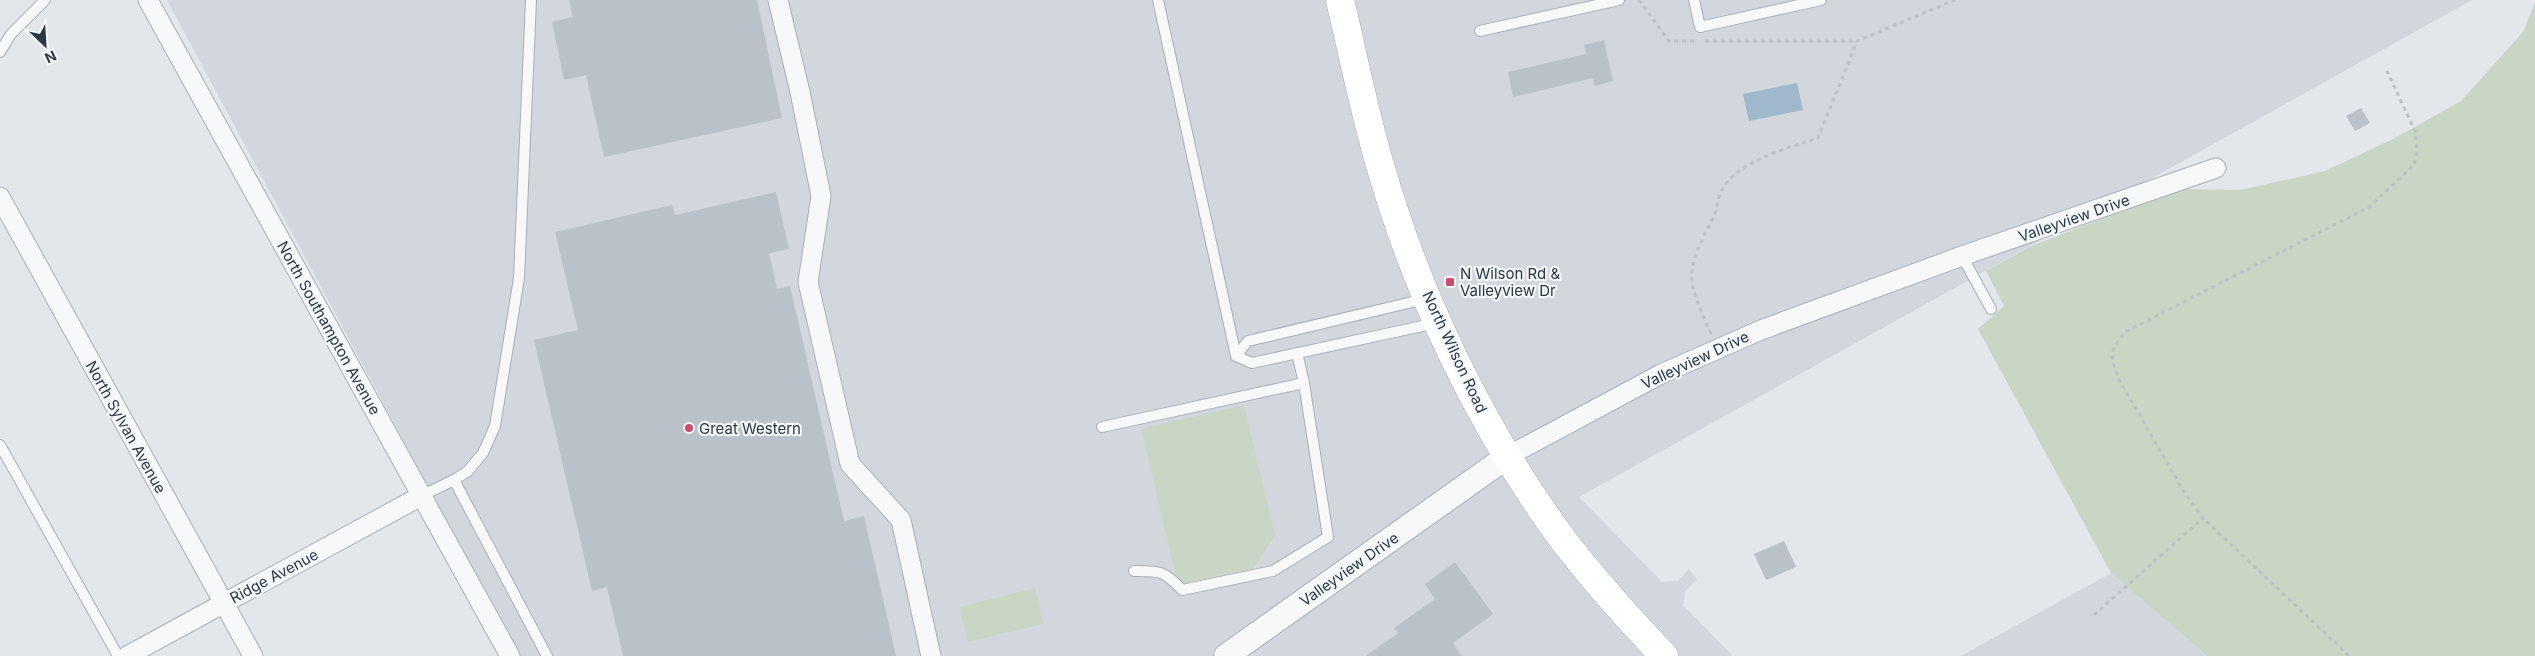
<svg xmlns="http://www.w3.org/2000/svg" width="2535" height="656" font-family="Inter,sans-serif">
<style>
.built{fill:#d1d7dd}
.green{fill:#cbd5c5}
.water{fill:#9fb9ca}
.building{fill:#bbc1c8}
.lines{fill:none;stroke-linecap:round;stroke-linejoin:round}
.service-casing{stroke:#a8afb5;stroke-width:12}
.minor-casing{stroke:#a8afb5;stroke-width:21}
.tertiary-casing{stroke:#a8afb5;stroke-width:26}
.secondary-casing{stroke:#a8afb5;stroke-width:29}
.path{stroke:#bdc2c6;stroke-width:3;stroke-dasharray:4 4;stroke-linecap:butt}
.service{stroke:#f6f8f9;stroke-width:10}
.minor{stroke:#f6f8f9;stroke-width:19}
.tertiary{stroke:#f6f8f9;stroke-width:24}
.secondary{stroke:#fff;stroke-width:28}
.poi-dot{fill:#cd4c6e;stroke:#f3f6f8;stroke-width:2}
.labels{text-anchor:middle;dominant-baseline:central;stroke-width:4.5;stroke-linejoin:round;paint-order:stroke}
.street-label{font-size:15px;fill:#2b3743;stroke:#f3f6f8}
.poi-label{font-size:15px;fill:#2b3743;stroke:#f3f6f8;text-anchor:start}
</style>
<rect width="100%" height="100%" fill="#e3e7eb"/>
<!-- built -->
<g class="built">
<polygon points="167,0 2472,0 1579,497 1662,582 1677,581 1689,569 1697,580 1685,591 1683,605 1733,656 519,656"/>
<polygon points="2111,573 2207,656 1961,656"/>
</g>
<!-- green -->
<g class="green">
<polygon points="2535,2 2535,656 2207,656 2111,573 1978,329 2004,306 1986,271 2029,247 2179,189 2240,190 2325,171 2393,139 2461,101 2523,32"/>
<polygon points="1244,405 1275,536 1253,569 1183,583 1176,576 1141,429"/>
<polygon points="1035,588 1043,624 968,642 959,607"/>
</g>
<!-- water -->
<polygon class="water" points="1797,83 1803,110 1749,121 1743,94"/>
<!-- building -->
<g class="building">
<polygon points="569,0 757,0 782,118 604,157 586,75 564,80 552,22 573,17"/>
<polygon points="1604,40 1613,81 1595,86 1593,78 1513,97 1508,72 1586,54 1584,45"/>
<polygon points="2361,108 2370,123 2355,131 2346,116"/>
<polygon points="776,192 789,249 769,253 777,289 790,286 844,521 864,516 896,656 623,656 607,587 592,591 534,340 578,330 555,232 672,205 675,215"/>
<polygon points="1784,541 1796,567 1766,580 1754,554"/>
<polygon points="1455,562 1493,614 1453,643 1462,656 1366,656 1398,633 1394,628 1435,599 1425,584"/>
</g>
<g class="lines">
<!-- service casing -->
<g class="service-casing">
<g id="service">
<polyline points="1158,0 1236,356"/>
<polyline points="1694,0 1700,27 1821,0"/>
<polyline points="1480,31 1619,0"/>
<polyline points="0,52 11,34 45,0"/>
<polyline points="1962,256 1991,309"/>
<polyline points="1297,353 1304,383"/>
<polyline points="1236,356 1252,363 1436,323"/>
<polyline points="1236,356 1248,341 1425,299"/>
<path d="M1102,427L1304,383L1328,537L1273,571L1182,590C1164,570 1159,571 1134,571"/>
<polyline points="0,445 118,656"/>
<polyline points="454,480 547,656"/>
<polyline points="421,496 454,480 468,471 483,453 495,426 519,278 531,0"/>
</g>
</g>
<!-- minor casing -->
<g class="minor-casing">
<g id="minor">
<polyline points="148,0 510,656"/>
<polyline points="778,0 800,92 821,196 808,282 850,464 901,520 931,656"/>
<polyline points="0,197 253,656"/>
<polyline points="1508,456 1661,374 1761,330 1962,256 2216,168"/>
<polyline points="127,656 421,496"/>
</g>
</g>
<!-- tertiary casing -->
<g class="tertiary-casing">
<polyline id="tertiary" points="1226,656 1508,456"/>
</g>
<!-- secondary casing -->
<g class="secondary-casing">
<path id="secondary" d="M1340,0C1353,55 1364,111 1380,165C1417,294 1479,424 1558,533C1590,576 1627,617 1664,656"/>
</g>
<!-- path -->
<g class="path">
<polyline points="1639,0 1669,41 1696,41"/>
<polyline points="1705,41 1857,41"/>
<path d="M1711,334C1686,278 1684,273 1713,218C1717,210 1717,200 1721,192C1736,161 1788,148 1818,138L1857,41L1955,0"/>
<polyline points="2094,615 2203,518"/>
<path d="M2349,656L2203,518L2184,492L2118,378C2110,355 2109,349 2127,331L2369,207L2414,165L2417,151L2415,131L2387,71"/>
</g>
<!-- service -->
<use href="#service" class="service"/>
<!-- minor -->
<use href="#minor" class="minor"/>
<!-- tertiary -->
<use href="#tertiary" class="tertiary"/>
<!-- secondary -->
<use href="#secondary" class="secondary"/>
</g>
<!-- markers -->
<g class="poi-dot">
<rect x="1445" y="277" width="10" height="10" rx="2.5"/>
<circle cx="689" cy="428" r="5"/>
</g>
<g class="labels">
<!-- street labels -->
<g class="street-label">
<text transform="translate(2074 218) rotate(-19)">Valleyview Drive</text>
<text transform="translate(329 328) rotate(61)">North Southampton Avenue</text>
<text transform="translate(1455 352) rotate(65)">North Wilson Road</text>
<text transform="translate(1695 360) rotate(-25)">Valleyview Drive</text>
<text transform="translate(126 427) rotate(61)">North Sylvan Avenue</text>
<text transform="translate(1349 569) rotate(-35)">Valleyview Drive</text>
<text transform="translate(274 576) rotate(-28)">Ridge Avenue</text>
</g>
<!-- poi labels -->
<g class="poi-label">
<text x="1460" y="273">N Wilson Rd &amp;<tspan x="1460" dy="17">Valleyview Dr</tspan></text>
<text x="699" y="428">Great Western</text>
</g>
</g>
<!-- north arrow -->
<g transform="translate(45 45) rotate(155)" stroke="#f3f6f8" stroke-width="4" paint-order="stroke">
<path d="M0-4L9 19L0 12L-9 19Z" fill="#2b3743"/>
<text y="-8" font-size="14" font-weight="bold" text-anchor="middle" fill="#2b3743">N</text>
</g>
</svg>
